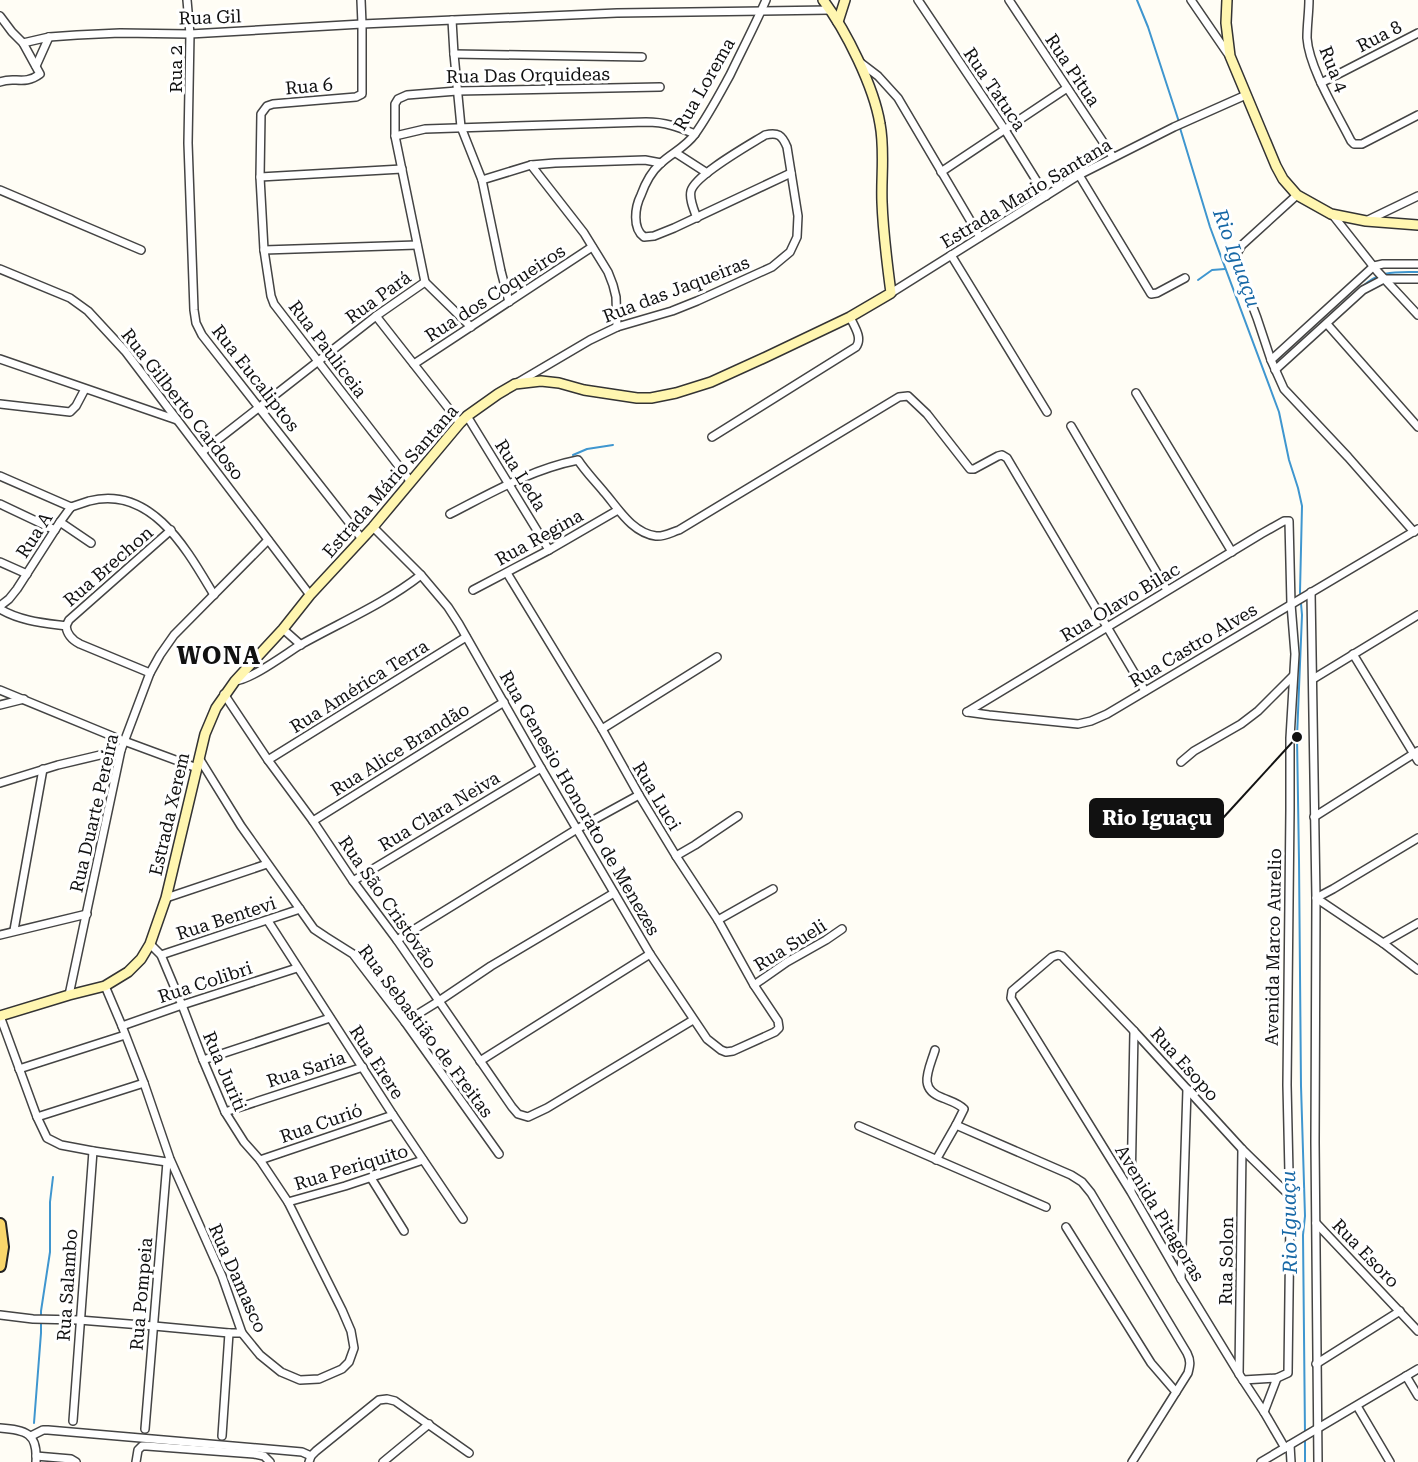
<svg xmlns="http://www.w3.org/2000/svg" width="1418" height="1462" font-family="'Roboto Serif',serif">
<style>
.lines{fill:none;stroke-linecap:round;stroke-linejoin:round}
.stream{stroke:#3f96cf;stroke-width:2}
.street-casing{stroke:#444;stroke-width:10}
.secondary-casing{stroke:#333;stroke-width:12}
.primary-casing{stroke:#222;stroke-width:14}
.street{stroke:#fff;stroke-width:7}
.secondary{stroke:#fff6b0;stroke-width:9}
.primary{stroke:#f9d66b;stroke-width:10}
.labels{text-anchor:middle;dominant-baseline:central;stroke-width:6;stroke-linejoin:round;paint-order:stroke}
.street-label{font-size:18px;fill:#111;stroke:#fff}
.water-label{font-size:20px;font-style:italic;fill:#1768a6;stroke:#fff}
.district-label{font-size:24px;font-weight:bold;letter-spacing:1.5px;fill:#111;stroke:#fff}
.leader{fill:none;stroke:#111;stroke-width:2}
.callout-dot{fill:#111;stroke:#fff;stroke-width:2}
.callout{fill:#111;stroke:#111;stroke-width:2}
.callout-label{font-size:20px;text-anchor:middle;font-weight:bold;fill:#fff}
</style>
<rect width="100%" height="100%" fill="#fffdf5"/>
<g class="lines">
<!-- stream -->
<g class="stream">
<polyline points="1137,0 1148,27 1179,122"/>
<polyline points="1180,128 1210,227 1279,412 1289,460 1298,488 1302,506 1300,592 1302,615 1297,737 1299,860 1301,1086 1305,1216 1303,1235 1305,1434"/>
<polyline points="1198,280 1212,270 1225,269"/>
<path d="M1362,287C1380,270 1395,272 1418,272"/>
<polyline points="1278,363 1309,335"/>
<polyline points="573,455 587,449 613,445"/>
<polyline points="34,1423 41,1333 41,1311 50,1252 50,1202 53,1177"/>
<polyline points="1305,1440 1305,1462"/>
</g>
<!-- street casing -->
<g class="street-casing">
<g id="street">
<polyline points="187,0 190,34 188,143 194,310 196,323 202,335 362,539"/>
<polyline points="361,0 362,24 362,94 356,97 273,104 267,106 261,114 260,177 264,250 271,296 274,304 411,482"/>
<path d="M766,0C755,25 742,50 730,75C719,95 708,116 695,134C685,148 671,153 660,164C651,172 645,184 641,195C635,207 632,228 644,237L654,236L674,228L791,173"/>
<polyline points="918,0 1005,130 1046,196"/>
<polyline points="1009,0 1113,157"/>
<polyline points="1191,0 1228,54"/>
<path d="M1309,0C1309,12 1307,25 1307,38C1309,68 1337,113 1351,141L1354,144H1362L1418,115"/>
<path d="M0,16L12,32L23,43L40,74C24,86 14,76 0,82"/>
<polyline points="452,20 454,54 461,127 482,180"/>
<polyline points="23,43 49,37 77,35 120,33 190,34 362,24 617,13 830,10"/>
<polyline points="454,54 642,57"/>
<polyline points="861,63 878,76 898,98 980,237"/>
<polyline points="36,66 49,37"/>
<polyline points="1321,83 1418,33"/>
<path d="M395,136L425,129L646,122C666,122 678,127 695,134"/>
<polyline points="676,153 707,173"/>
<polyline points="531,165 584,233 608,272 613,285 616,297 617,327"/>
<polyline points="941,172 1067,88"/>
<polyline points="1079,175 1151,294 1157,293 1185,278"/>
<polyline points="260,177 402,169"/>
<polyline points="0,190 141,250"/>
<polyline points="1297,195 1242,245 1236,255 1237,265 1257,318 1271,360 1284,389 1348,457 1414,532"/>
<polyline points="1332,214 1377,271 1418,315"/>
<polyline points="1366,221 1418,196"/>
<polyline points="264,250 417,245"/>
<polyline points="951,255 1047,412"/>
<polyline points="0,269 70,298 88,311 125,351 310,595"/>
<polyline points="425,282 471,327"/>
<polyline points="891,293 1079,175 1174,127 1246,95"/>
<polyline points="509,302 501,271 482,180 531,165 555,163 645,160 661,163"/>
<polyline points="376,316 460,423"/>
<polyline points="1327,324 1418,427"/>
<polyline points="0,359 177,420"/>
<polyline points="1271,360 1374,266 1383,264 1418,264"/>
<polyline points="414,364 592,247"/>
<polyline points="1275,370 1363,290 1384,279 1418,279"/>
<path d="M517,383L590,340L617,327L672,311L697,301L772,267L790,252L797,237L798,216L787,147C782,135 778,132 765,135C749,145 695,175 691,191C689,199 694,210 697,218"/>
<polyline points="1136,393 1232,552"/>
<polyline points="0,404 70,412 76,406 85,389"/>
<polyline points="467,416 549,550"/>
<polyline points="1071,426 1167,590"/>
<path d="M712,437L856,347C863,338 854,326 850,317"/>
<polyline points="202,452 376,316 425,282 395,136 395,104 398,99 407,95 457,91 660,87"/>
<polyline points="0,476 71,507"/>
<polyline points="0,504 55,530"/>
<path d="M71,507C77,505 83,503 89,501C152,485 187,550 214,595"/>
<path d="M450,514C491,493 532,469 578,460C585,471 595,481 604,492C618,508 632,533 656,536C664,537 672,532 679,530L899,397L908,396L927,414L970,469H974L998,456L1002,455L1007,458L1145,691"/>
<polyline points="60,522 91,543"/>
<polyline points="373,527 421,575 448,607 459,624 541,768 650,954 707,1039 721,1050 726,1052 733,1051 775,1032 779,1028 778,1021 754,985 718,920 676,856 639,795 602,729 507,573"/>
<polyline points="0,562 27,574"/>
<polyline points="473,590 549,550 618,510"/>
<polyline points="1311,592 1316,898 1315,1142 1318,1462"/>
<polyline points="0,606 9,599 17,589 60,522 71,507"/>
<path d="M0,609C20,621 44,623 66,626C67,635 72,640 80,644L150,673"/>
<polyline points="66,626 69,620 171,530"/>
<polyline points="283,629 301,645"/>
<polyline points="1353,654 1418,761"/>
<polyline points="1313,679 1418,615"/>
<path d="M235,681C252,679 284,655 300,645C341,622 384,604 421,575"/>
<polyline points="0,690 124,741 197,768"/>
<polyline points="224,694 268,760 313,821 353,881 397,940 512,1107 518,1114 528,1117 547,1108 693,1020"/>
<polyline points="0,705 24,699"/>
<polyline points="967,712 1261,534 1284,521 1289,521 1291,604 1295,654 1290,738 1290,810 1287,1085 1290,1218 1288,1373 1277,1378 1243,1380"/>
<polyline points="967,712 989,715 1078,724 1091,721 1107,714 1418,529"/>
<polyline points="602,729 717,657"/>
<polyline points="199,758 241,826 314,929 326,937 353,954 405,1022 499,1154"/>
<polyline points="268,760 466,637"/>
<polyline points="1181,762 1194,751 1241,724 1258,711 1293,676"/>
<polyline points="0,783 58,765 121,750"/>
<polyline points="1314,817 1418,751"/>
<polyline points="313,821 504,702"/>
<polyline points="1418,838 1333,889 1316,898 1383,943 1418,970"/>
<polyline points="676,856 695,845 738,816"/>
<polyline points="353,881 541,768"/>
<polyline points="166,898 267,864"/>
<polyline points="718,920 773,889"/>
<polyline points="268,921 393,1115 463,1219"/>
<polyline points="14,930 43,769"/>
<polyline points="0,935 87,914"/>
<polyline points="397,940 577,829 639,795"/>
<polyline points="1383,943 1418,923"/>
<polyline points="161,955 300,909"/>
<polyline points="754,985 787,962 826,940 842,929"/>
<polyline points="105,986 122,1026 144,1083 170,1159 222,1276 242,1333 260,1355 281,1372 300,1380 319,1379 342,1369 349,1362 354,1348 351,1331 342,1310 288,1202 260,1160 244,1142 225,1112 203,1060 182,1005 161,955 150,944"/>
<polyline points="69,995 121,750 150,673 160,655 174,635 268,540"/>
<polyline points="0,1016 37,1117 47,1138 61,1145 93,1151 167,1162 168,1161"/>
<polyline points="405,1022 439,1001 491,966 614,893"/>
<polyline points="122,1026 182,1005 297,968"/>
<path d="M935,1050C929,1070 917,1089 943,1098C950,1101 958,1103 964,1109L956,1125L936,1160"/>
<polyline points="203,1060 330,1018"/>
<polyline points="480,1061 650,954"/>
<polyline points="19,1069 125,1035"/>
<polyline points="225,1112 363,1067"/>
<polyline points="37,1117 144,1083"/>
<path d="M956,1125L1071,1175L1082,1182L1091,1193L1187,1353C1191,1361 1190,1365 1188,1373L1132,1462"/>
<polyline points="859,1126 1046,1207"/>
<polyline points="260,1160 393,1115"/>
<polyline points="371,1178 404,1231"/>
<polyline points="1131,1190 1134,1031"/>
<polyline points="288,1202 345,1186 423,1160"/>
<polyline points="1316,1223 1418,1331"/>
<polyline points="1066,1227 1151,1363 1176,1392"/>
<polyline points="1181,1279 1187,1089"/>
<polyline points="0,1315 33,1319 79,1320 154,1326 229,1333 242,1333"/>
<polyline points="1316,1364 1400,1311"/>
<polyline points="1239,1374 1242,1149"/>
<polyline points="1406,1376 1418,1396"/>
<polyline points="1357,1406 1390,1462"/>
<polyline points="1264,1412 1277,1378"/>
<polyline points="73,1421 93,1151"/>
<path d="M0,1428C26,1430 38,1433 36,1462"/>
<polyline points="145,1429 167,1162"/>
<polyline points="31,1436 43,1430 48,1430 302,1452 311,1456"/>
<polyline points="222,1436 229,1333"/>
<polyline points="1290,1445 1291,1462"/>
<polyline points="1285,1448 1264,1412 1239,1374 1181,1279 1131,1192 1011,998 1012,991 1052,957 1058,955 1062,956 1134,1031 1242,1149 1289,1195"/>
<polyline points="36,1456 71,1459 76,1462"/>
<polyline points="136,1462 138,1450 142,1446 147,1446 254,1454 264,1456 270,1462"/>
<polyline points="309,1462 311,1456 316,1451 379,1400 387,1399 395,1401 469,1453"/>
<polyline points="383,1462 429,1424"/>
<polyline points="1261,1462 1418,1369"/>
</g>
</g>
<!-- secondary casing -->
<g class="secondary-casing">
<g id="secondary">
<polyline points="1227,0 1226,23 1230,56 1276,166 1283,179 1297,195 1331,214 1366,221 1418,225"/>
<polyline points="838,22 845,0"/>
<path d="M0,1016L69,995L105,986L128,972L141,959L150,944L166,898L205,734L216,708L235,681L283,629L310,595L373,527L460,423L467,416L498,394L515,384L541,381L559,383L584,390L637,398H651L676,393L711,382L766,357L850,317L891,293C887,263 883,232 882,202C881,176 885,150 880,124C874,87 846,30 823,0"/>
</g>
</g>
<!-- primary casing -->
<g class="primary-casing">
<polyline id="primary" points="0,1224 3,1247 0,1266"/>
</g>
<!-- street -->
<use href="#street" class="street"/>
<!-- secondary -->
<use href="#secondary" class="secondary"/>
<!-- primary -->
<use href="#primary" class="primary"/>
</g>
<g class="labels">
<!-- street labels -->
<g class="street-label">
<text transform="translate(210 17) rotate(-2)">Rua Gil</text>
<text transform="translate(1379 36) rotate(-27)">Rua 8</text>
<text transform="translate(175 69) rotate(-90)">Rua 2</text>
<text transform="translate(1334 69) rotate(68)">Rua 4</text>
<text transform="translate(1073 70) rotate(56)">Rua Pitua</text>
<text transform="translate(528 75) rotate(-1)">Rua Das Orquideas</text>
<text transform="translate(704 84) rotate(-60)">Rua Lorema</text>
<text transform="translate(309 86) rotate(-5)">Rua 6</text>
<text transform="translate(995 89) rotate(56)">Rua Tatuca</text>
<text transform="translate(1026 193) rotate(-31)">Estrada Mario Santana</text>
<text transform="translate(676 289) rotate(-21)">Rua das Jaqueiras</text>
<text transform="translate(495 293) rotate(-33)">Rua dos Coqueiros</text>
<text transform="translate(378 297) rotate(-36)">Rua Pará</text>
<text transform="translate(328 349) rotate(53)">Rua Pauliceia</text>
<text transform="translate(256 378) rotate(52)">Rua Eucaliptos</text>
<text transform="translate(183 404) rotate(52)">Rua Gilberto Cardoso</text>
<text transform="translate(521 475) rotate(58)">Rua Leda</text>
<text transform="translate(390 481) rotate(-49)">Estrada Mário Santana</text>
<text transform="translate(34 535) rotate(-57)">Rua A</text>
<text transform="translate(539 537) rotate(-29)">Rua Regina</text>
<text transform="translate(108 566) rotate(-41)">Rua Brechon</text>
<text transform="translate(1120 602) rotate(-31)">Rua Olavo Bilac</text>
<text transform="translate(1193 645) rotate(-31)">Rua Castro Alves</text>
<text transform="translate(359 686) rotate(-32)">Rua América Terra</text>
<text transform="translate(400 749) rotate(-32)">Rua Alice Brandão</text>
<text transform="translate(657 796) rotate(59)">Rua Luci</text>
<text transform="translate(580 803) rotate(60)">Rua Genesio Honorato de Menezes</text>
<text transform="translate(439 811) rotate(-31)">Rua Clara Neiva</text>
<text transform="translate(94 813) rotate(-77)">Rua Duarte Pereira</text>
<text transform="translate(169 814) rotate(-77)">Estrada Xerem</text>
<text transform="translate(388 902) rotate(55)">Rua São Cristóvão</text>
<text transform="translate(226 918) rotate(-18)">Rua Bentevi</text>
<text transform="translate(790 945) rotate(-32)">Rua Sueli</text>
<text transform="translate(1273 947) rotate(-89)">Avenida Marco Aurelio</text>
<text transform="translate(205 982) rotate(-18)">Rua Colibri</text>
<text transform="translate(426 1031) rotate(53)">Rua Sebastião de Freitas</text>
<text transform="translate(377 1062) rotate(57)">Rua Erere</text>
<text transform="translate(1185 1064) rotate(48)">Rua Esopo</text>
<text transform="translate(306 1069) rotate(-18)">Rua Saria</text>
<text transform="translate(225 1071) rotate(67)">Rua Juriti</text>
<text transform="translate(321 1123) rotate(-19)">Rua Curió</text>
<text transform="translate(351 1167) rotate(-17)">Rua Periquito</text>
<text transform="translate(1160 1213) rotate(59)">Avenida Pitagoras</text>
<text transform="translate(1366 1253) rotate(46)">Rua Esoro</text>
<text transform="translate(1226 1261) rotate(-89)">Rua Solon</text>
<text transform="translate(238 1278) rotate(66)">Rua Damasco</text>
<text transform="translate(67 1285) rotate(-86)">Rua Salambo</text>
<text transform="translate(141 1294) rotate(-85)">Rua Pompeia</text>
</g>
<!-- water labels -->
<g class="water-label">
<text transform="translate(1237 258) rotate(70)">Rio Iguaçu</text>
<text transform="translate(1289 1222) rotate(-91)">Rio Iguaçu</text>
</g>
<!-- district labels -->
<g class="district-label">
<text x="219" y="656">WONA</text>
</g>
</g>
<!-- callouts -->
<path class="leader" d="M1297 737L1223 818"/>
<circle class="callout-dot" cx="1297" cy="737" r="6"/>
<rect class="callout" x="1090" y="799" width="133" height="38" rx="6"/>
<g class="callout-label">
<text x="1157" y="825">Rio Iguaçu</text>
</g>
</svg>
